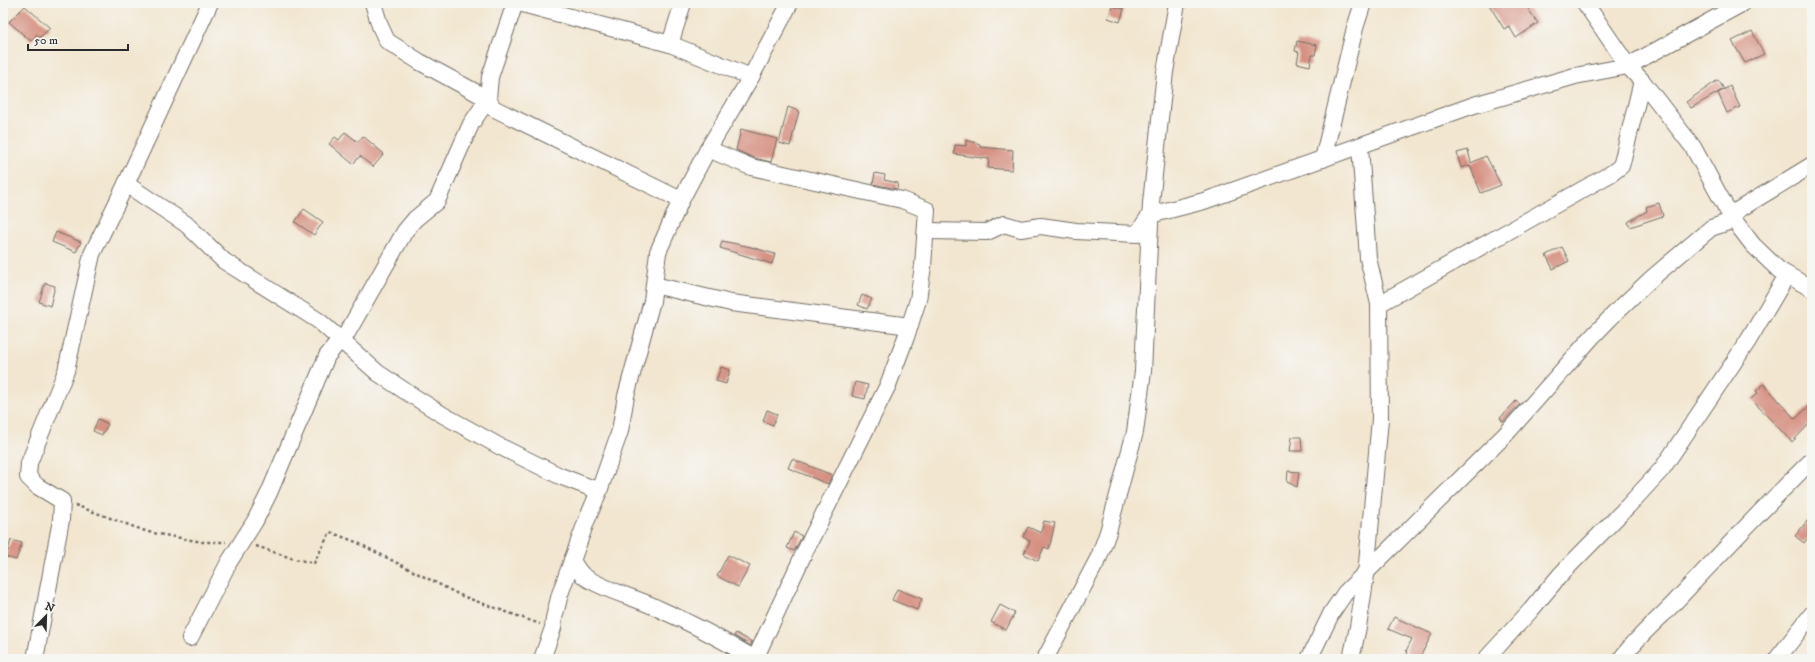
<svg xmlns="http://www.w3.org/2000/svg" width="1815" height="662" font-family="'IM FELL DW Pica',serif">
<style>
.building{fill:#d69182}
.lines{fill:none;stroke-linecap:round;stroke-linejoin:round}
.minor-casing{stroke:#716c65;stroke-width:18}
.path{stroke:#716c65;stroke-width:2.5;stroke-dasharray:3 3;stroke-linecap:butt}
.minor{stroke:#fff;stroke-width:16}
</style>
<rect width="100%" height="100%" fill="#f6f6f2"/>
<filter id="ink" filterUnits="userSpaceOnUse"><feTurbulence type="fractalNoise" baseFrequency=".025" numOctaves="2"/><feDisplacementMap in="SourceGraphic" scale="8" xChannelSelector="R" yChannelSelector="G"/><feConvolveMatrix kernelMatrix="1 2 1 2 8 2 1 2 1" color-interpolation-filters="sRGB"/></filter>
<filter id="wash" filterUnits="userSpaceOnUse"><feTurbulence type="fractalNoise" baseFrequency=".012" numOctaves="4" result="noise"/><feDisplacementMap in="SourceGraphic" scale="16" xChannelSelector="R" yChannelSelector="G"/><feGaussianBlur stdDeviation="0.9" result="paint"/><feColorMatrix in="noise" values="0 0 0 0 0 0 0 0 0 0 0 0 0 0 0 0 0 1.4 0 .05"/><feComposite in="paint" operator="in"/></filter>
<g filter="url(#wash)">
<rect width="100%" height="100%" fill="#f2e6d0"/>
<g id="blocks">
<!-- building -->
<g class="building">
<polygon points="1488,3 1524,3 1538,23 1516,38 1509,26 1504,29"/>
<polygon points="25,6 50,28 40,37 37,34 31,41 9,22"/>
<polygon points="1112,6 1124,9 1120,22 1108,18"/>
<polygon points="1752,31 1764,54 1745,63 1732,41"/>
<polygon points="1297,41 1317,45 1315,55 1312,55 1310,66 1297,63 1299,52 1295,51"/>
<polygon points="1718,80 1724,89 1691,108 1686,102"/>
<polygon points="1730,86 1740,107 1727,113 1718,93"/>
<polygon points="788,107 799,111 790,146 779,143"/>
<polygon points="741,129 777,139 771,162 754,158 736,150"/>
<polygon points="345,132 358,142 363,136 384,154 373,167 360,156 353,164 329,144 335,137 339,140"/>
<polygon points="966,140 980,144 980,147 1013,150 1012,170 988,168 989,159 954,154 955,145 966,146"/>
<polygon points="1468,150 1471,163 1486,156 1501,185 1481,193 1470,165 1461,168 1457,153"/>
<polygon points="875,173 885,175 884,180 898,183 897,189 873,184"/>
<polygon points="1659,203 1663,216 1630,227 1628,222 1647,211 1646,207"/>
<polygon points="304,209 323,222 314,235 295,222"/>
<polygon points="56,232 81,242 76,252 52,242"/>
<polygon points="722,241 751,247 775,254 772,264 720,248"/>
<polygon points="1562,247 1569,261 1553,269 1546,255"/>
<polygon points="45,283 55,286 50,306 39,302"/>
<polygon points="862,295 872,299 867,309 858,305"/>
<polygon points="721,367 730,370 726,384 716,381"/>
<polygon points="855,382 868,385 865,399 852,396"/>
<polygon points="1764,384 1795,419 1812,404 1812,421 1792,442 1751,399 1758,393 1756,391"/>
<polygon points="1516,401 1520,404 1503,422 1500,418"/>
<polygon points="767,410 777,414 773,425 763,421"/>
<polygon points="98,419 108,424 102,435 93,431"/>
<polygon points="1292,437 1301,437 1302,451 1290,451"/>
<polygon points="792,459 832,475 828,484 788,468"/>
<polygon points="1288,471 1299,472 1297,487 1287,482"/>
<polygon points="1812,515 1812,533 1804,543 1795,536"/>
<polygon points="1044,521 1055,523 1049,549 1044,547 1038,561 1024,554 1030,541 1023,537 1028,527 1041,533"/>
<polygon points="794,532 802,536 794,551 787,548"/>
<polygon points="11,540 22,543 16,560 6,557"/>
<polygon points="728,555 750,566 738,587 717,576"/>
<polygon points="897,589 922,599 917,610 892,600"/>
<polygon points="1000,605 1015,613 1006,630 991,622"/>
<polygon points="1394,617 1432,634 1419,659 1405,659 1408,652 1406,651 1412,639 1388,629"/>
<polygon points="736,633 752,642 751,646 734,636"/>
<polygon points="726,653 736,659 723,659"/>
</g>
</g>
</g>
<g filter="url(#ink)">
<use href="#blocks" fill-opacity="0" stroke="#716c65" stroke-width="1"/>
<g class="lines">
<!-- minor casing -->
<g class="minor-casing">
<g id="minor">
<polyline points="515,3 490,77 488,99 493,108 681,200"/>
<polyline points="519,3 670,44 751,77"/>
<polyline points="1585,3 1628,66 1642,81 1693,147 1730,215 1753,245 1779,270 1812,289"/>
<polyline points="670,44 683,3"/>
<polyline points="708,149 751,167 902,200 927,210 923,266 918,300 906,337 888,385 806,549 755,659"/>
<polyline points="1323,159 1355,28 1363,3"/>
<polyline points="126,184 186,224 224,261 319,321 378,373 405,391 443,415 499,446 560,476 599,491"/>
<polyline points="1730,215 1812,165"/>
<polyline points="926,231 987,232 1004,224 1021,229 1041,226 1076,231 1137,234 1150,215 1204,201 1474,105 1575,76 1628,66 1743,3"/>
<polyline points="654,285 731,303 910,326"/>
<polyline points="1379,304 1612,173 1621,166 1623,159 1642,81"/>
<path d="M572,560C576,567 578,572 585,577C606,591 634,597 657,608C691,623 723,640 755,659"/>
<polyline points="190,638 229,562 255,521 269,493 327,356 341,339 346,335 405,231 415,219 437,201 471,124 488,99 420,62 387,41 380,26 373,3"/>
<polyline points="35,659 61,520 62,501 37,486 28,477 29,463 66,371 92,254 126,184 210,3"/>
<polyline points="542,659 553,628 554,618 560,594 586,522 599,491 620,431 626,396 652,301 658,252 681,200 708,149 751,77 790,3"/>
<polyline points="1045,659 1099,557 1108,532 1135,432 1143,371 1151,203 1165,72 1177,3"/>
<polyline points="1309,659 1332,612 1345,593 1505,435 1592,337 1618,310 1652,278 1711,228 1734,220"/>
<polyline points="1351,659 1358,627 1366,575 1380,419 1379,304 1368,258 1360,146"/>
<polyline points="1486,659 1531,610 1561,574 1628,506 1662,469 1748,341 1787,275"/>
<path d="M1621,659C1637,637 1657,621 1675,602C1720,554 1765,506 1812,460"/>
<polyline points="1777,659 1812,614"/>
</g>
</g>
<!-- path -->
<g class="path">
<polyline points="75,505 148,532 202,542 226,542"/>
<polyline points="256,546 294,559 314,563 330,532 356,542 462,596 540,624"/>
</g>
<!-- minor -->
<use href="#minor" class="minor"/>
</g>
</g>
<!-- margin -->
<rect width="1815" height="662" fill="none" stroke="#f6f6f2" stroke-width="16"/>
<!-- north arrow -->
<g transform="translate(46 616) rotate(23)" stroke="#f6f6f2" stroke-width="3" paint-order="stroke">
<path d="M0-3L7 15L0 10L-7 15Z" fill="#2b2b2b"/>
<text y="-6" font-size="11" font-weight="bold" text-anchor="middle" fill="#2b2b2b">N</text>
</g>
<!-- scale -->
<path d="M28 44v6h100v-6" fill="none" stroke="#2b2b2b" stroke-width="2"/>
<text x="34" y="44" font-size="12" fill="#2b2b2b" stroke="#f6f6f2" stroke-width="3" paint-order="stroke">50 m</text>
</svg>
